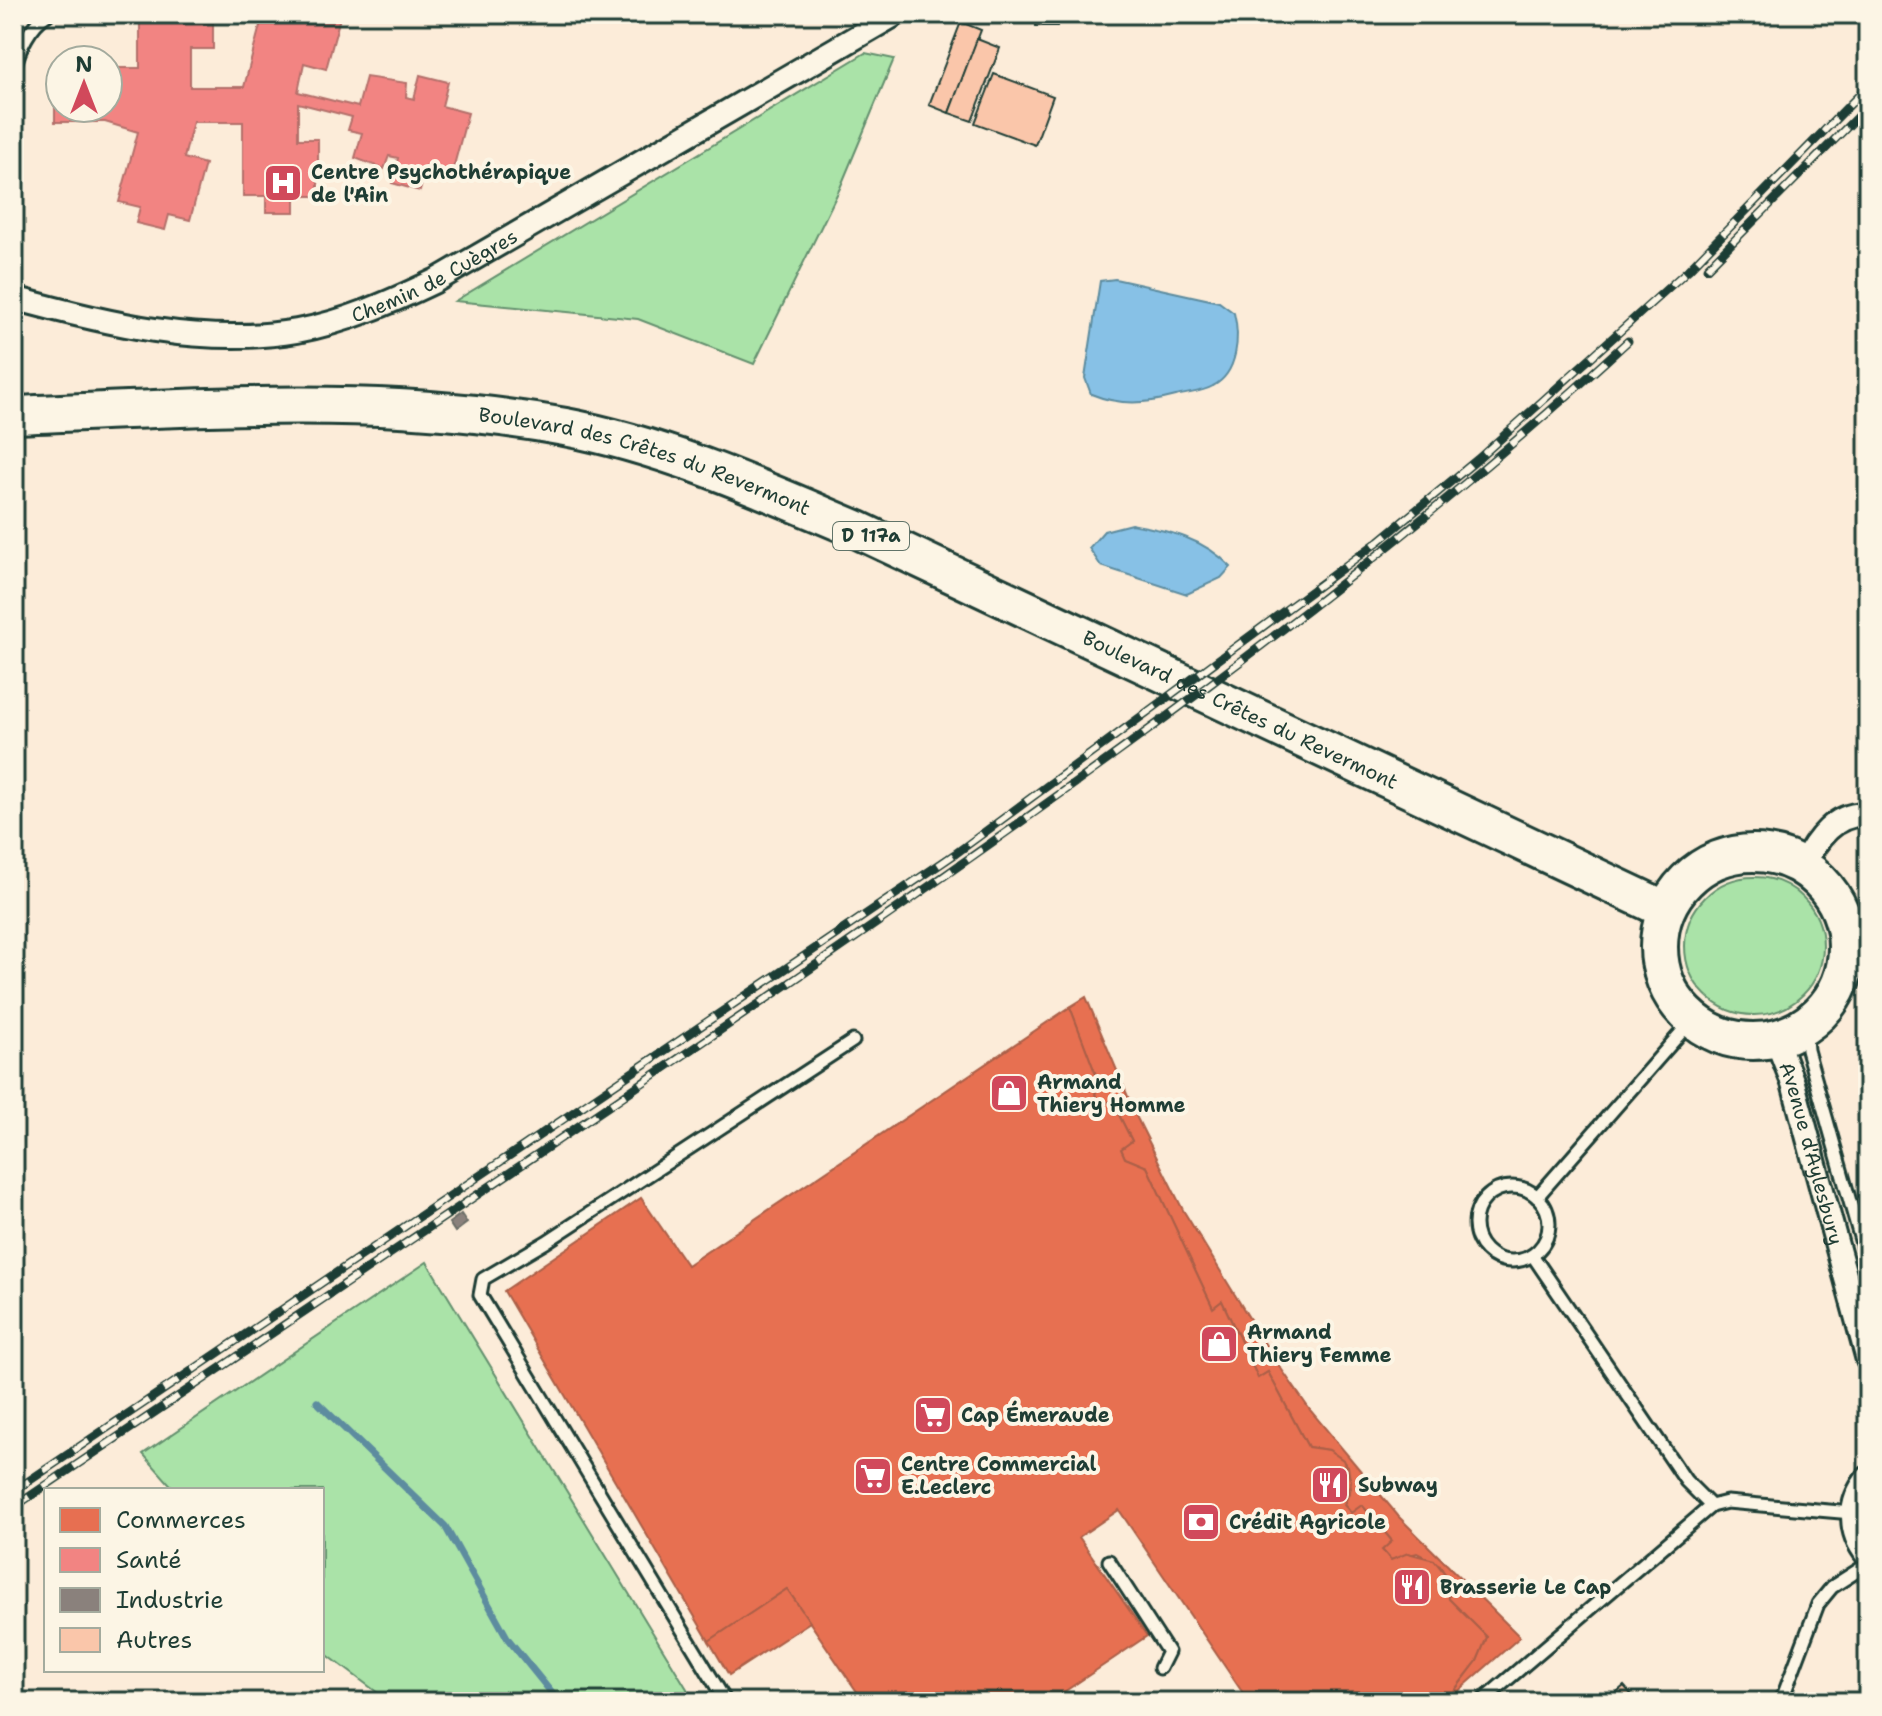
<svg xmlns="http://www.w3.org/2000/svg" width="1882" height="1716" font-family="'Shantell Sans',sans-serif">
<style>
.green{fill:#aae3a8;stroke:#64906e;stroke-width:2}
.water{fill:#87c1e6;stroke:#5d8c9f;stroke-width:2}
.shops{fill:#e76f51;stroke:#ab6048;stroke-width:2}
.health{fill:#f28482;stroke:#b36f6b;stroke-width:2}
.industry{fill:#8a817c;stroke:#6a6d66;stroke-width:2}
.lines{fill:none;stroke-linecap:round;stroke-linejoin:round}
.stream{stroke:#5d8c9f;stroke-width:7}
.building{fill:#fac6aa;stroke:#1f3d34;stroke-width:2}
.lane-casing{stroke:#1f3d34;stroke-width:17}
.street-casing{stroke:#1f3d34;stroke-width:28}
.primary-casing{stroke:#1f3d34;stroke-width:42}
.lane{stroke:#fcf5e5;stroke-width:11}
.street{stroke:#fcf5e5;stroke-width:22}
.primary{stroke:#fcf5e5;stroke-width:36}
.rail-casing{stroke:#1f3d34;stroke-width:9}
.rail{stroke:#fcf5e5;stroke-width:6;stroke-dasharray:18;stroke-linecap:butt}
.labels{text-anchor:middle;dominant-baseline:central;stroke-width:8;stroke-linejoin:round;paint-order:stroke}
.shield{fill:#fcf5e5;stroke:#617469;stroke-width:2}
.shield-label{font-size:18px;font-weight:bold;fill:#1f3d34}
.poi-label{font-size:20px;font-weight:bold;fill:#1f3d34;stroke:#fcf5e5;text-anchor:start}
.street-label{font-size:20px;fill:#1f3d34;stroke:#fcf5e5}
</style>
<rect width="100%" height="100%" fill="#fcecd9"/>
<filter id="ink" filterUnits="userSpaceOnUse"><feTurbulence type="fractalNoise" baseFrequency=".0125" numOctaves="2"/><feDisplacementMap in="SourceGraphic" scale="16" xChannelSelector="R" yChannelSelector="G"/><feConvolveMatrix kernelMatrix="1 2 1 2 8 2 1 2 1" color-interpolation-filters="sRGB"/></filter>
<g filter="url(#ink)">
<!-- green -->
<g class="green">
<polygon points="865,53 894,59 840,188 754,364 638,319 455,301"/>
<circle cx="1754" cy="946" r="69"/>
<polygon points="427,1262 695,1702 390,1702 322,1651 322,1490 175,1490 143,1454"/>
</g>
<!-- water -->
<g class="water">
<path d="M1115,279L1219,302L1234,313C1240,337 1238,373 1213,386C1203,392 1188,393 1176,396C1146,404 1120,406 1091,394L1085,378L1100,281Z"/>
<path d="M1131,524C1170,531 1203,538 1231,567L1221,578L1187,594L1101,566L1089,548L1104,531Z"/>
</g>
<!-- shops -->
<g class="shops">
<polygon points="1086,997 1137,1118 1183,1210 1273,1357 1310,1410 1399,1517 1520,1637 1446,1702 1477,1661 1487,1637 1449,1599 1449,1584 1440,1565 1417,1553 1391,1560 1382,1550 1392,1541 1362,1505 1351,1513 1344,1505 1351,1488 1348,1466 1329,1450 1308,1447 1268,1372 1258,1378 1222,1301 1213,1308 1147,1167 1125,1158 1121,1149 1132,1141 1112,1101 1100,1105 1095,1094 1099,1083 1070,1007"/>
<polygon points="1070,1007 1099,1083 1095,1094 1100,1105 1112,1101 1132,1141 1121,1149 1125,1158 1147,1167 1213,1308 1222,1301 1258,1378 1268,1372 1308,1447 1329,1450 1343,1460 1351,1481 1344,1505 1351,1513 1362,1505 1392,1541 1382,1550 1391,1560 1408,1553 1434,1560 1447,1576 1449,1599 1487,1637 1477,1661 1445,1702 1249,1702 1119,1510 1079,1537 1147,1636 1049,1702 864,1702 787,1589 709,1641 504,1291 641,1198 687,1265"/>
<polygon points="787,1589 810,1622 729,1675 709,1641"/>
</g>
<!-- health -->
<polygon class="health" points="140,14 213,14 213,49 190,49 190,87 244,87 263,14 341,14 326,69 304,63 298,92 358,107 366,77 407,83 406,97 414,99 420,75 448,82 442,106 468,113 452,173 426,166 420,191 392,183 398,158 389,156 384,169 355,158 362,133 348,130 352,117 298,103 298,139 318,139 318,196 295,196 295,212 266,212 266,196 243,196 243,122 193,122 184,158 205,164 190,220 169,215 165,230 136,223 140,207 119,202 138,132 105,122 55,122 55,68 60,68 60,108 108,108 108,68 140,68"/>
<!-- industry -->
<polygon class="industry" points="461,1214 467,1223 455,1232 449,1223"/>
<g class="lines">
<!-- stream -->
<polyline class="stream" points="317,1402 445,1526 508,1639 559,1702"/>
</g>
<!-- building -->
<g class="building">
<polygon points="1035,14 1057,14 1057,26 1036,26"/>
<polygon points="961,22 981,30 949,113 929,105"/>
<polygon points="977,39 1000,48 972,121 949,113"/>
<polygon points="994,74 1053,96 1035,145 975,123"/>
<polygon points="1624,1686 1638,1702 1605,1702"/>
</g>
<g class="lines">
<!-- lane casing -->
<g class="lane-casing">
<g id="lane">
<path d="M14,69C19,49 30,25 48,14"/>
<polyline points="1805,1027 1807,1050 1868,1265"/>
<circle cx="1512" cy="1224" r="37"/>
<polyline points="1537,1197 1692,1020"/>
<polyline points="1533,1256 1686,1481 1711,1506"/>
<polyline points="1109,1561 1168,1652 1160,1668"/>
<polyline points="726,1702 480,1295 483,1279 546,1242 853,1041"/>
<polyline points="1481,1702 1711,1506 1727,1502 1852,1513"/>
<polyline points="1777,1702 1784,1694 1818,1604 1832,1587 1868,1564"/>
</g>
</g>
<!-- street casing -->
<g class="street-casing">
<g id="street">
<path id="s1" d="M14,298C104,323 203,347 297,331C346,322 391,302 435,281L896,14"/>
<path d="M1803,866C1815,841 1836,811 1868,815"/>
<path id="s2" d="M1776,1039L1793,1083L1868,1360"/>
<path d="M1868,1478C1848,1502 1848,1532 1868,1556"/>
</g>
</g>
<!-- primary casing -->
<g class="primary-casing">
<g id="primary">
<path id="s3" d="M14,415C197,408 383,393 565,427C666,446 761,489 856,529L1666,910"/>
<circle cx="1753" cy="947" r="94"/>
</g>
</g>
<!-- lane -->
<use href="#lane" class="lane"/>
<!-- street -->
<use href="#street" class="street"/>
<!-- primary -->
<use href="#primary" class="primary"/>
<!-- rail casing -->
<g class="rail-casing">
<g id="rail">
<polyline points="1707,268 1868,106"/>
<polyline points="14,1491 955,854 1379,541 1478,459 1688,270 1868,86"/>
<path d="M14,1507C266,1337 518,1168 769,997C1067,793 1361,586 1628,341"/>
</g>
</g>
<!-- rail -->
<use href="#rail" class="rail"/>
</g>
</g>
<!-- icons -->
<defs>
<g id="hospital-square" transform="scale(2)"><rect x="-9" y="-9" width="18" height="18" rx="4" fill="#d1495b" stroke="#fcf5e5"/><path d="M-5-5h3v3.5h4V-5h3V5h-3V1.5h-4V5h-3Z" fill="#fff"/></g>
<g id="shop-square" transform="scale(2)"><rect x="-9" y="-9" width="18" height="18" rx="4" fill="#d1495b" stroke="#fcf5e5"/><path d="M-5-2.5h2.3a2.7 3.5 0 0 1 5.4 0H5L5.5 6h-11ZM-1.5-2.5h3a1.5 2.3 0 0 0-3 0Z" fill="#fff"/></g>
<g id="supermarket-square" transform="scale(2)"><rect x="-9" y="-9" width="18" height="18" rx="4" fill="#d1495b" stroke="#fcf5e5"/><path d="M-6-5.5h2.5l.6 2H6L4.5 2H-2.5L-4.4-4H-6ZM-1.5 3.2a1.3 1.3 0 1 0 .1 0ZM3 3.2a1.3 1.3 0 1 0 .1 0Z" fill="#fff"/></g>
<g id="restaurant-square" transform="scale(2)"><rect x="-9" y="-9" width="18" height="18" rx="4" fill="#d1495b" stroke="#fcf5e5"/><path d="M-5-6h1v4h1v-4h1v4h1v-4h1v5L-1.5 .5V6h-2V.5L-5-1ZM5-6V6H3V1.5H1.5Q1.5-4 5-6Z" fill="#fff"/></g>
<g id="bank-square" transform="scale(2)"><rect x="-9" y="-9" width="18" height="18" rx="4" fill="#d1495b" stroke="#fcf5e5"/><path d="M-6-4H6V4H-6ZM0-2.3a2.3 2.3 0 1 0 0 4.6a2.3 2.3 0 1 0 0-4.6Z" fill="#fff"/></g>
</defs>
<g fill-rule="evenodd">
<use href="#hospital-square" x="283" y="183"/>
<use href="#shop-square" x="1009" y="1093"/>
<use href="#shop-square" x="1219" y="1344"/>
<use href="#supermarket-square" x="933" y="1415"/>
<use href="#supermarket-square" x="873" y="1476"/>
<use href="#restaurant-square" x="1330" y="1485"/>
<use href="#bank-square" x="1201" y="1522"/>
<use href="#restaurant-square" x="1412" y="1587"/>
</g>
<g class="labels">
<!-- shield labels -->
<rect class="shield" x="833" y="522" width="76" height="28" rx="6"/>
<g class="shield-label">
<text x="871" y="536">D 117a</text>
</g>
<!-- poi labels -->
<g class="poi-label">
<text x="311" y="172">Centre Psychothérapique<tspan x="311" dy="23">de l'Ain</tspan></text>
<text x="1037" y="1082">Armand<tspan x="1037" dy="23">Thiery Homme</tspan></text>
<text x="1247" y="1332">Armand<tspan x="1247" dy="23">Thiery Femme</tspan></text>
<text x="961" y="1415">Cap Émeraude</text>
<text x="901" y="1464">Centre Commercial<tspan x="901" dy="23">E.Leclerc</tspan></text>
<text x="1358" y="1485">Subway</text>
<text x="1229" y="1522">Crédit Agricole</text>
<text x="1440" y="1587">Brasserie Le Cap</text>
</g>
<!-- street labels -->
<g class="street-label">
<text stroke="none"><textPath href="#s1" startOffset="436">Chemin de Cuègres</textPath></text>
<text stroke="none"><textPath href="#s3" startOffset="638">Boulevard des Crêtes du Revermont</textPath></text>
<text stroke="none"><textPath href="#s3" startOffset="1286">Boulevard des Crêtes du Revermont</textPath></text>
<text stroke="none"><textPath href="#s2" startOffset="120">Avenue d'Aylesbury</textPath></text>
</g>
</g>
<!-- margin -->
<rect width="1882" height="1716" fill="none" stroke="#fcf5e5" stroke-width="48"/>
<rect x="24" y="24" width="1834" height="1668" fill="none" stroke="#1f3d34" stroke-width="3" filter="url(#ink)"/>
<!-- legend -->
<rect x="44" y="1488" width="280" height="184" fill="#fcf5e5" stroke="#a4ab9e" stroke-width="2"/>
<rect x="60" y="1508" width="40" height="24" fill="#e76f51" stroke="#a4ab9e" stroke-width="2"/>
<text x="116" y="1528" font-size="24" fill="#1f3d34">Commerces</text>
<rect x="60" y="1548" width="40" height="24" fill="#f28482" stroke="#a4ab9e" stroke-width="2"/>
<text x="116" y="1568" font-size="24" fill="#1f3d34">Santé</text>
<rect x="60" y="1588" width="40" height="24" fill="#8a817c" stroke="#a4ab9e" stroke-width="2"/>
<text x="116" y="1608" font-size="24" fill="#1f3d34">Industrie</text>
<rect x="60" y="1628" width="40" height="24" fill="#fac6aa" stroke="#a4ab9e" stroke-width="2"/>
<text x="116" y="1648" font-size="24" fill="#1f3d34">Autres</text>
<!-- north arrow -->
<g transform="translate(84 84)"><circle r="38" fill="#fcf5e5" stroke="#a4ab9e" stroke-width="2"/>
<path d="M0-6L14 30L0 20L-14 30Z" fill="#d1495b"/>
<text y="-12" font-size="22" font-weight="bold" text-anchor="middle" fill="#1f3d34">N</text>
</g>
</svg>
